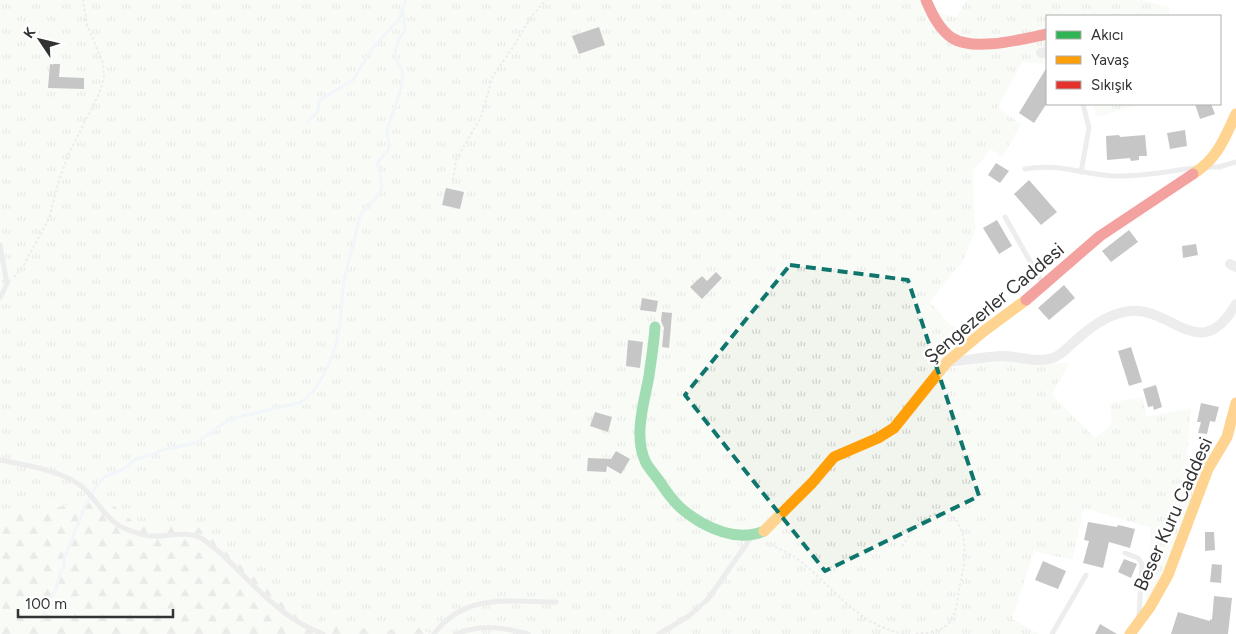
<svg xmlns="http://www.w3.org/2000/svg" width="1236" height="634" font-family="Figtree,sans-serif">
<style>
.grass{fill:url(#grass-tufts)}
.forest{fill:url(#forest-firs)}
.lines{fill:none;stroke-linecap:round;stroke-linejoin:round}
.stream{stroke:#ddebf3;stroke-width:3}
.building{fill:#818181}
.path{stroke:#d6d6d6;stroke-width:2;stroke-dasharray:2.5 2.5;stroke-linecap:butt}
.lane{stroke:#d7d7d7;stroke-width:5}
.street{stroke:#d7d7d7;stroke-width:10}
.fast{stroke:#30b455;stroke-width:11}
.slow{stroke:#ff9f0a;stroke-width:11}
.jam{stroke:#e5322d;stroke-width:11}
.marked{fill:none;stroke:#0f766e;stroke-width:4;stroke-dasharray:10 6;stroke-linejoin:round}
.labels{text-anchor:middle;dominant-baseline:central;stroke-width:5;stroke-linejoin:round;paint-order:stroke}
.street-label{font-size:19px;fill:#333;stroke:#fff}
</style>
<defs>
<pattern id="grass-tufts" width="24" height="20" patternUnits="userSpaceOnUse" patternTransform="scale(1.25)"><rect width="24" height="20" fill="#f1f5ed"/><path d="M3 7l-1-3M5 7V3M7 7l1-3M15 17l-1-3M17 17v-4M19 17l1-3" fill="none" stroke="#cfd2cc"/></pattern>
<pattern id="forest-firs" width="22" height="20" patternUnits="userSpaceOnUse" patternTransform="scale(1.25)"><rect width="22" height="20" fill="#f1f5ed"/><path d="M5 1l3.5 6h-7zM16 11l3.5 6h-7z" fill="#cfd2cc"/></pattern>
</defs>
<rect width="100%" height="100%" fill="#fff"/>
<!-- grass -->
<g class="grass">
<polygon points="0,0 920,0 932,14 941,14 957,17 966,0 1141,0 1169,7 1170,16 1047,16 1047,64 1022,62 998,108 1021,124 1002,157 991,149 973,171 974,220 976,228 961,266 958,266 930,302 950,325 972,334 939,362 954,368 1002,360 1033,364 1069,363 1052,395 1095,438 1112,424 1110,403 1143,397 1146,417 1191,408 1187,455 1200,459 1191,501 1157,588 1145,602 1151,528 1084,508 1072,560 1034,551 1012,619 1039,634 429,634 421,628 384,630 327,625 275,590 218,540 193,524 138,526 112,504 81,503 0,517"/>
<polygon points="1093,104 1142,104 1097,117"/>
</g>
<!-- forest -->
<polygon class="forest" points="81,503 112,504 138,526 193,524 218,540 275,590 327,625 384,630 421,628 429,634 0,634 0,517"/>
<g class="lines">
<!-- stream -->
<g class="stream">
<polyline points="308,122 318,111 319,103 321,99 353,80 373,48 399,19 406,0"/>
<path d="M42,621L48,600L55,592L60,574L64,566V559L85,506L95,488L104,477L124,469L135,459L154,454L162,450L196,443L227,421L238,417L299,403C319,393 334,356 338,335C342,317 341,299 344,281C348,260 356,239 359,218C364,205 377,202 381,190C384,180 377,171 378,162L388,151L389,145L387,130L400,92L403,75L401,68L395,58V51L399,39L405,30L403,11"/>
</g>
</g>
<!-- building -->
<g class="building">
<polygon points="599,27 605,45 579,54 572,36"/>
<polygon points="50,64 60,64 59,77 84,78 84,89 48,88"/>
<polygon points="1047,67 1047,103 1034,123 1019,113"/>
<polygon points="1195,104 1211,104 1215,114 1200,119"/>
<polygon points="1185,130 1187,146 1170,149 1167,133"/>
<polygon points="1119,135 1120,137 1145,135 1147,156 1139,156 1139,160 1131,161 1130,158 1107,160 1106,136"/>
<polygon points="996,163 1009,171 1000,183 988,175"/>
<polygon points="1029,180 1057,212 1041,225 1014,194"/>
<polygon points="446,188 464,192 460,209 442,205"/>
<polygon points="997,220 1012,246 999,254 983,228"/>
<polygon points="1129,230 1138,242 1111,262 1102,251"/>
<polygon points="1196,244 1198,255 1183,258 1182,246"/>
<polygon points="716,272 722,278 702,299 690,287 702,276 707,281"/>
<polygon points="1064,285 1075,298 1049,320 1038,308"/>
<polygon points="642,298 658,301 656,312 640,310"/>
<polygon points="662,312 672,313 669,348 662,347 664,328 661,321"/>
<polygon points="628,340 643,342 640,368 626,366"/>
<polygon points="1131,347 1142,382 1129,386 1118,351"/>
<polygon points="1156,385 1162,407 1154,410 1153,406 1148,407 1143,389"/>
<polygon points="1201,403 1219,407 1215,422 1210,421 1207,434 1198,433 1201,422 1197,422"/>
<polygon points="595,412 612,417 608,432 590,426"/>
<polygon points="616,451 630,459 621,474 607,466 606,472 587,471 588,458 611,459"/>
<polygon points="1088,522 1117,527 1118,525 1135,529 1130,548 1109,542 1103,568 1083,563 1089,541 1084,540"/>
<polygon points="1205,532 1214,532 1215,550 1205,551"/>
<polygon points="1124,559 1137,564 1131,578 1118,572"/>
<polygon points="1043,561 1066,571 1058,589 1035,580"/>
<polygon points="1212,564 1222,565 1221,583 1210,582"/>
<polygon points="1214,596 1232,598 1228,634 1171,634 1178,612 1210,621 1210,619 1212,620"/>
<polygon points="1100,624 1117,634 1095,634"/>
</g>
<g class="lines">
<!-- path -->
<g class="path">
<polyline points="453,180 456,160 481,117 493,76 513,47 531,17 546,0"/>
<polyline points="14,277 23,266 49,219 58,184 68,155 99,94 104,78 103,63 87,25 83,0"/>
<path d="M766,543C777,548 790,553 800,561C836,589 858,627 907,634"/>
<path d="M902,546C907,539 912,531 918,525C941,503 961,513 964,543C966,559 962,574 959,589C957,601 957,616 947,625C938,633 926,633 915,634"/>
</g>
<!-- lane -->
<g class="lane">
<polyline points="1208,167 1219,167 1236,162"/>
<path d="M1025,169C1058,163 1081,174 1113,176C1140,177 1168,171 1195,168"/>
<polyline points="1081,172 1089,128 1083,104"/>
<polyline points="1005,217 1043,284"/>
<polyline points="0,245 7,284 0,298"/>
<path d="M0,460C24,465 60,470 80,485C97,498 105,521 126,529C134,532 143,536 152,536C167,537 186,530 201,538C214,546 227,559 238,570C263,595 289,622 323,634"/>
<polyline points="1125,553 1138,558 1142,564 1139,616"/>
<path d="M434,634C465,592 511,602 556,602"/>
<path d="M456,634C481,624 502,627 528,634"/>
<polyline points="659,634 689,616 708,599 750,539"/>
<polyline points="1052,634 1086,575"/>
</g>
<!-- street -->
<g class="street">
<polyline points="1041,53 1047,52"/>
<polyline points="1230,264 1236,267"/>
<path d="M947,362C964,361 982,357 1000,356C1017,355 1036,364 1053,358C1061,355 1067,348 1074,342C1089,328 1108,313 1130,311C1173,307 1201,366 1236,304"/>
</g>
<!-- fast -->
<path class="fast" d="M655,327C654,344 651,360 649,376C644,403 633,437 646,463C650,470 657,477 662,485C674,503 683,512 702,523C722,534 743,540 764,531"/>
<!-- slow -->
<g class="slow">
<path d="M1193,174C1218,158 1224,139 1236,114"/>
<polyline points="764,531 812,483 834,457 878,438 894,428 947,362 984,331 1026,300"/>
<polyline points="1130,634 1150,607 1168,575 1208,469 1227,437 1236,403"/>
</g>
<!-- jam -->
<g class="jam">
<path d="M926,0C932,14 939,29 952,38C975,52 1022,39 1047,34"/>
<polyline points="1026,300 1100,236 1193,174"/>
</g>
</g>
<!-- marked area -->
<path d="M0 0H1236V634H0ZM790,265L908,280L979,496L825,571L685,395Z" fill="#fff" fill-opacity=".55" fill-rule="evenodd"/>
<path class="marked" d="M790,265L908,280L979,496L825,571L685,395Z"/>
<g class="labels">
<!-- street labels -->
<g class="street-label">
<text transform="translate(994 303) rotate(-40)">Şengezerler Caddesi</text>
<text transform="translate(1173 514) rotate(-66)">Beser Kuru Caddesi</text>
</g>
</g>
<!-- legend -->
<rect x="1046" y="15" width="175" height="90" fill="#ffffff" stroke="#adadad"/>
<rect x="1056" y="31" width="25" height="8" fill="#30b455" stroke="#adadad"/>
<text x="1091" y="40" font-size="15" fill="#333333">Akıcı</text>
<rect x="1056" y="56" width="25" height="8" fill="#ff9f0a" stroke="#adadad"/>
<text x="1091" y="65" font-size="15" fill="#333333">Yavaş</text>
<rect x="1056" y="81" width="25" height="8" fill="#e5322d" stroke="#adadad"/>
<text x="1091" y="90" font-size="15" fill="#333333">Sıkışık</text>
<!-- north arrow -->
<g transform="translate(40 40) rotate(305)" stroke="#ffffff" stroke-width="4" paint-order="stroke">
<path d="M0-4L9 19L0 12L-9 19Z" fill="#333333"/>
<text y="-8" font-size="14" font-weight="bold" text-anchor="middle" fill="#333333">K</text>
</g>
<!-- scale -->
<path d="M18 609v8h155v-8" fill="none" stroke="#333333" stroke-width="2.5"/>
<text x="25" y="609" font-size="15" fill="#333333" stroke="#ffffff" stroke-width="4" paint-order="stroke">100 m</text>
</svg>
